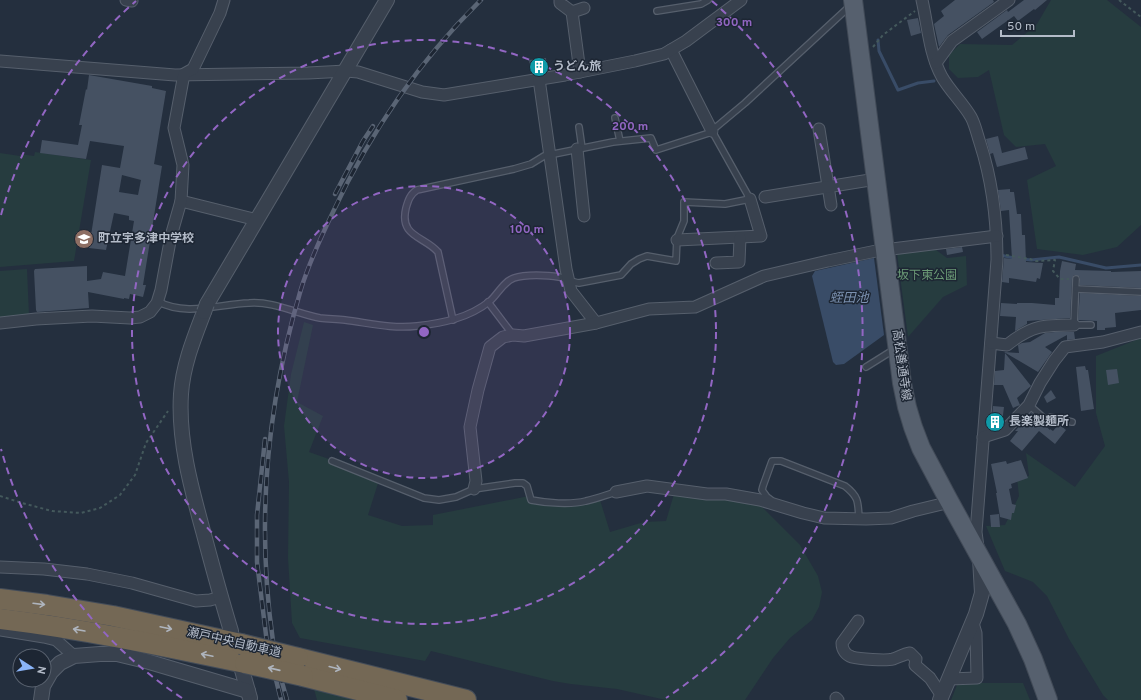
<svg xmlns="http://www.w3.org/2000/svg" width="1141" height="700" font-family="Overpass,'Noto Sans JP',sans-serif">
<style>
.green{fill:#263c3f}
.water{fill:#394c67}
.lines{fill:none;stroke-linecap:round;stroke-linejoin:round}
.stream{stroke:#394c67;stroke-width:3}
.building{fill:#455162;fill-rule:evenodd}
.service-casing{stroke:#565f6c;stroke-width:8}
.minor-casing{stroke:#565f6c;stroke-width:13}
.tertiary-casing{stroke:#565f6c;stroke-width:16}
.primary-casing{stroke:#414a57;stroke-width:20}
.motorway-casing{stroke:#434c59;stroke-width:22}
.path{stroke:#44595c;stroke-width:2;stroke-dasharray:3 3;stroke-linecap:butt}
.service{stroke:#38414e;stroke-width:5.5}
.minor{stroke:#38414e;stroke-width:11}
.tertiary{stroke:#38414e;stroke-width:14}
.primary{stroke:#56606e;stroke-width:18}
.motorway{stroke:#746855;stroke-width:20}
.rail-casing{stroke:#5a6575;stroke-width:4.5}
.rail{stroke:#1d2633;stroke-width:3;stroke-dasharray:9;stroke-linecap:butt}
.tertiary-bridge-casing{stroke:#565f6c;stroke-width:16;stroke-linecap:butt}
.motorway-bridge-casing{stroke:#434c59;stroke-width:22;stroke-linecap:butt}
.tertiary-bridge{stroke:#38414e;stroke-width:14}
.motorway-bridge{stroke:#746855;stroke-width:20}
.oneway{stroke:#aeb4bd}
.ring{fill:none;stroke:#9266c3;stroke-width:2;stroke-dasharray:7 5}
.labels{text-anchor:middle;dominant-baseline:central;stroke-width:3;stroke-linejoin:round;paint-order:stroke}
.poi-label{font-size:12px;font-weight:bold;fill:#b4bcc9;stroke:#1d2633;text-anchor:start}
.park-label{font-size:12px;fill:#6b9a76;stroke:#1d2633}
.street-label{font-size:12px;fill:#b4bcc9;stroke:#1d2633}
.water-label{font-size:13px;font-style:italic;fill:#7c92b1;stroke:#1d2633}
.centre{fill:#9266c3;stroke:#1d2633;stroke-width:2}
.ring-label{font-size:12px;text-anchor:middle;font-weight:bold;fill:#9266c3;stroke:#1d2633;stroke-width:3;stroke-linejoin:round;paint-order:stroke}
</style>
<rect width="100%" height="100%" fill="#242f3e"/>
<!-- green -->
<g class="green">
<polygon points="1051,0 1107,0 1141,27 1141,225 1117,247 1083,255 1037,249 1027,180 1056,166 1045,144 1016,147 1004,135 989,70 978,77 958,78 949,69 949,55 960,44 1012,45 1037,24"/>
<polygon points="35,152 91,160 74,261 0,267 0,153 20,156 20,154 34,156"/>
<polygon points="932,247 947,258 966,256 967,285 943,297 908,337 897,253"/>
<polygon points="27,269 29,315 0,319 0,271"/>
<polygon points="304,322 313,325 297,402 323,416 309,452 380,477 368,515 402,526 433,525 433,515 529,496 538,500 600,500 610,532 644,522 666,521 674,494 732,500 761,506 800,545 818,576 822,592 819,607 812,620 790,638 773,658 745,700 666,700 617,689 571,684 553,681 431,651 425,661 300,638 292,623 288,558 289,482 284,426 291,374"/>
<polygon points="1141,338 1141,700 1108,700 1103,695 1069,639 1047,596 1033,582 1005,571 986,526 1005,525 1019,496 1017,478 1029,476 1026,453 1075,487 1105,446 1096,413 1096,356"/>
<polygon points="967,683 1023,683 1030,700 951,700 957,685"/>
<polygon points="313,685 366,700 317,700"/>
</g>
<!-- water -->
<polygon class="water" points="874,258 884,335 844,364 836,365 833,362 812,276 815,271"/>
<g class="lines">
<!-- stream -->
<g class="stream">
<polyline points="878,40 879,51 898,90 918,83 934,81"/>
<polyline points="1000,255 1014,258"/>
<polyline points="1022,259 1031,260 1059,257 1106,268 1141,265"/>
</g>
</g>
<!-- building -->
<g class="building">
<polygon points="955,0 993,0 994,2 948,35 939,47 934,24 944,16 941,11"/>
<polygon points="1024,0 1047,0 1035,10 1034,9 1018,21 1014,16 982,39 977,32 1007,10 1008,12"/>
<polygon points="918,18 921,33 911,36 907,20"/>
<polygon points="546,58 547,71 531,73 529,60"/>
<path d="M89,75L152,86V88L166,91L154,164L162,166L143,285H146L143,297L130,294L129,299L124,298V299L88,292L89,308L37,312L36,310L34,271L35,269L87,266V281L101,279L103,272L125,276L134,221L129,220V216L114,213L106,250L89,248L102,165L120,168L124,146L90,141L86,159L40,153L42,140L78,145L82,125H79L86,89L87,90ZM122,175L141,180L138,195L119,192Z"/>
<polygon points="998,136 1002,153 1025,147 1028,159 997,167 993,153 990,154 986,139"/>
<polygon points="1010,189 1010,192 1014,192 1017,214 1021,214 1022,235 1025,235 1026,262 1043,263 1040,279 1037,278 1036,282 1009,278 1009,283 1002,282 1004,258 1012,259 1009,210 1001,211 998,190"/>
<polygon points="962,247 963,252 947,255 946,249"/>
<polygon points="1062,261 1076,264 1075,270 1111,271 1111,272 1141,271 1141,288 1080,285 1080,277 1074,275 1072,279 1070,318 1027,321 1027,324 1015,331 1016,317 1000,316 1001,303 1017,304 1017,303 1032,303 1055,305 1055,298 1059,298 1060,271"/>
<polygon points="1080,293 1141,296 1141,310 1115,313 1116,327 1105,328 1105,330 1097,330 1097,321 1078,320"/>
<polygon points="1055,332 1074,332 1075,339 1067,340 1067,335 1045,347 1052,352 1038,372 1004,352 1019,353 1018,345 1022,343 1030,342 1045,333"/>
<polygon points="1005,353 1031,386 1017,398 1020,405 1013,408 1003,385 994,385 995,371 1004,370"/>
<polygon points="1085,366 1086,370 1088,370 1094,409 1081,411 1076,367"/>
<polygon points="1117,369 1119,383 1108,385 1106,370"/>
<polygon points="1051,390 1056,398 1047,403 1044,397"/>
<polygon points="993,406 1004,407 1002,423 993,426 991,425"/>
<polygon points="1031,413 1050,430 1050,429 1053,431 1059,424 1066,430 1055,444 1039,431 1022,451 1010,441 1018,431 1015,431"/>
<polygon points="1021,460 1028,478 1011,484 1012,488 1009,489 1012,504 1016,505 1014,513 1012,513 1011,520 1000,517 996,493 997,493 991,464 1006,461 1007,464"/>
<polygon points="999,514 1000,527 991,527 990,515"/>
</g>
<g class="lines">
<!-- service casing -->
<g class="service-casing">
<g id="service">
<polyline points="657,11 701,4 708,0"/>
<polyline points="615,118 620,141"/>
<polyline points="579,127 582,148"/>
<polyline points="1076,279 1074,325 1091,325"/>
<polyline points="1076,289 1141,292"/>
<path d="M157,301C186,317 219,304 249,303C274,301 297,314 320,318C328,319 337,319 345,320C369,323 392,329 417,326C443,323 469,318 490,301C498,294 503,282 514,278C525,274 548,275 559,277C566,279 572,282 579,283L621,275L631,264L639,259L647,256L676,261L677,238L684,221V202L725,204L750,199L712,131"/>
<polyline points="488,302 513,335"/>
<path d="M453,320L438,252C424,236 399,237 406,208C408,201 410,194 417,190L514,169L531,164L544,156L613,142L651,138L656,150L709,133L745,103L850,6"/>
<polyline points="866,367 890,352 896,351"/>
<polyline points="1029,405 1046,420 1050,417 1072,422"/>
<path d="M332,461L424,498L439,500L456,497L474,489L515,483H523L527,486L531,500C546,503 571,505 586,501C596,499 606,495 616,492"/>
<path d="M771,500L767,497L762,490L763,486L772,461H781L845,486C859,497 858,502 859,519"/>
</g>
</g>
<!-- minor casing -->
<g class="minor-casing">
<g id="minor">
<polyline points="126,0 132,1 132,0"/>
<polyline points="560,0 560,3 572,12"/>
<path d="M922,0C928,26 929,53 942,77C950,91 963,103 971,117C975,124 977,134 980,143C992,180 997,221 997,260L976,532L978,547"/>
<polyline points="671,50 712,131"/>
<polyline points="0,61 175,75 308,73 346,71 358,72 422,92 444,95 565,75 635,61 664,54 686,41 741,0"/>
<polyline points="936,63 952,41 1009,0"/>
<polyline points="580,72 572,12 584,8"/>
<polyline points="539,79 566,269 571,291 596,323"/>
<polyline points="819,129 831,205"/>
<polyline points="577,149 584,216"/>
<polyline points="765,197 876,179"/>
<polyline points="181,201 257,220"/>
<polyline points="677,240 761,236 750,199"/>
<polyline points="716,263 739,262 740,238"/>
<polyline points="0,323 36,319 92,316 130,318 140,317 150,312 157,303 161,290 171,236 181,201 183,165 174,128 184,74 193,69 220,13 224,0"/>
<path d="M991,343L1007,345C1032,325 1044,325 1074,325"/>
<polyline points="983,437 1005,430 1029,405 1040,383 1054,361 1065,347 1103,342 1141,332"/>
<polyline points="474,489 476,481 470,427 478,390 490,347 503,337 513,335 524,336 596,323 649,309 695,307 764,276 828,261 876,251 997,236"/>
<polyline points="616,492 647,486 707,494 726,494 760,500 803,513 824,518 866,519 891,518 913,511 942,504 948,499"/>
<polyline points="0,567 44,569 87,574 132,583 196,601 210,600 221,597"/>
<path d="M858,621L842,643C842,650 846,655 852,657C859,659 886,661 893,659C899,657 904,654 910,653L916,659L915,665L930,678L942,696"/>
<polyline points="0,630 44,637 56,640 74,656"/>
<polyline points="949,679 977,678 976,633 973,623"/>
<polyline points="836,698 838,700"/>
</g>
</g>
<!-- tertiary casing -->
<g class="tertiary-casing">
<g id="tertiary">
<polyline points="207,304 387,0"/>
<path d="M204,312C194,338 183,365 181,394C178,440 191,487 203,531C212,565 221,598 231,631"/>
<polyline points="242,670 250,698"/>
<polyline points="41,700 43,686 51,672 60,663 74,656 100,654 117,654 146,661 248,691"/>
<polyline points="940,700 976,614 982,593 980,558"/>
</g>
</g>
<!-- primary casing -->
<g class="primary-casing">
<polyline id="primary" points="853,0 902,383 907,407 913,427 921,448 948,499 1017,624 1033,659 1048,700"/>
</g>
<!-- motorway casing -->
<g class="motorway-casing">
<g id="motorway">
<polyline points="0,599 47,605 113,616 241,644"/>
<path d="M0,619C83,629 164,646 245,663"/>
<polyline points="298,658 466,700"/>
<polyline points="303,676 397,700"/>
</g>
</g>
<!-- path -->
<g class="path">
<polyline points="1119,0 1141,17"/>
<polyline points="873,47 883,35 915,11"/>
<polyline points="1006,255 1030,259 1036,261 1055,260 1053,271 1060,279 1069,279"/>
<polyline points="0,496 22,503 52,511 81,513 100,508 120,495 135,475 146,443 168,411"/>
</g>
<!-- service -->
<use href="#service" class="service"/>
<!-- minor -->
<use href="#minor" class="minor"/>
<!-- tertiary -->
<use href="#tertiary" class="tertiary"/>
<!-- primary -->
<use href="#primary" class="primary"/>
<!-- motorway -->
<use href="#motorway" class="motorway"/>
<!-- rail casing -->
<g class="rail-casing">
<g id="rail">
<polyline points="335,194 363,141 373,126"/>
<polyline points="265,439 257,515 257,562 267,643 281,700"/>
<path d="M287,700C282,681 275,661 273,641C256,523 267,403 301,289C309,263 321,237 333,212C370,133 419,61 481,0"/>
</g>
</g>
<!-- rail -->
<use href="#rail" class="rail"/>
<!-- tertiary-bridge casing -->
<g class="tertiary-bridge-casing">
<polyline id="tertiary-bridge" points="204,312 207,304"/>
</g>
<!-- motorway-bridge casing -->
<g class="motorway-bridge-casing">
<g id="motorway-bridge">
<polyline points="241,644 298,658"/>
<polyline points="245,663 303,676"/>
</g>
</g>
<!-- tertiary-bridge -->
<use href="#tertiary-bridge" class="tertiary-bridge"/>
<!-- motorway-bridge -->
<use href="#motorway-bridge" class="motorway-bridge"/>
</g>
<!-- one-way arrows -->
<defs><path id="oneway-shaft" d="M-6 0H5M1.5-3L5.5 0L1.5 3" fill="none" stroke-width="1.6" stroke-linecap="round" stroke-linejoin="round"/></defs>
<g class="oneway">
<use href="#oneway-shaft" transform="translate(39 604) rotate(7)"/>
<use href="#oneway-shaft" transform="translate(166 628) rotate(12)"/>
<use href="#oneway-shaft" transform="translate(79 630) rotate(-170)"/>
<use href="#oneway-shaft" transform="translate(207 655) rotate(-168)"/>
<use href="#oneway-shaft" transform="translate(335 668) rotate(14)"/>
<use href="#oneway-shaft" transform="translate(274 669) rotate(-167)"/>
</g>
<!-- distance rings -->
<circle cx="424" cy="332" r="146" fill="#9266c3" fill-opacity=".12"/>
<g class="ring">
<circle cx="424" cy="332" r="146"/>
<circle cx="424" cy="332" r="292"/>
<path d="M182 698A439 439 0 0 1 1 449M1 215A439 439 0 0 1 136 1M712 1A439 439 0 0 1 666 698"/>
</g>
<!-- icons -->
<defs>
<g id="building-disc" transform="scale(1)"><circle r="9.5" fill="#0f9aa8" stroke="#1d2633"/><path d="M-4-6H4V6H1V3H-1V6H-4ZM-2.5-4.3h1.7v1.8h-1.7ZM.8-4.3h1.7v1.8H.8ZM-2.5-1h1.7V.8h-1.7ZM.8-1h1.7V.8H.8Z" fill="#fff"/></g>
<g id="school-disc" transform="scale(1)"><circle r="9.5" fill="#8d6e63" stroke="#1d2633"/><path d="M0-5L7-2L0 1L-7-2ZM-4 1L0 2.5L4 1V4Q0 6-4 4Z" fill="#fff"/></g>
</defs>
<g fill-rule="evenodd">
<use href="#building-disc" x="539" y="67"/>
<use href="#school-disc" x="84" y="239"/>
<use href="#building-disc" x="995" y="422"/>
</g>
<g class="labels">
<!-- poi labels -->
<g class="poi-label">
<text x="553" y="67">うどん旅</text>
<text x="98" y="239">町立宇多津中学校</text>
<text x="1009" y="422">長楽製麺所</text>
</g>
<!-- park labels -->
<g class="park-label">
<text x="927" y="276">坂下東公園</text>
</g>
<!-- street labels -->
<g class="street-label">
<text transform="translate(901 365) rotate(82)">高松善通寺線</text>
<text transform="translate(234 643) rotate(13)">瀬戸中央自動車道</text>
</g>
<!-- water labels -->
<g class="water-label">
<text x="849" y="299">蛭田池</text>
</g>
</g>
<circle cx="424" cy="332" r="6" class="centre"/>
<g class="ring-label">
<text x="734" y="26">300 m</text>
<text x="630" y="130">200 m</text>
<text x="527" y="233">100 m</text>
</g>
<!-- north arrow -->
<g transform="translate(32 668) rotate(102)"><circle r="19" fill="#1d2633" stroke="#59626f"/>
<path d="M0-3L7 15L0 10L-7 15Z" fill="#8ab4f8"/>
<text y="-6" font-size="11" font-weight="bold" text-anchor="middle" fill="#b4bcc9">N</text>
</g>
<!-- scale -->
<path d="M1001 30v6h73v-6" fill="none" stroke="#b4bcc9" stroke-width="2"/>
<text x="1007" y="30" font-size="12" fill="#b4bcc9" stroke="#1d2633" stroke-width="3" paint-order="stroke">50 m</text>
</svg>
